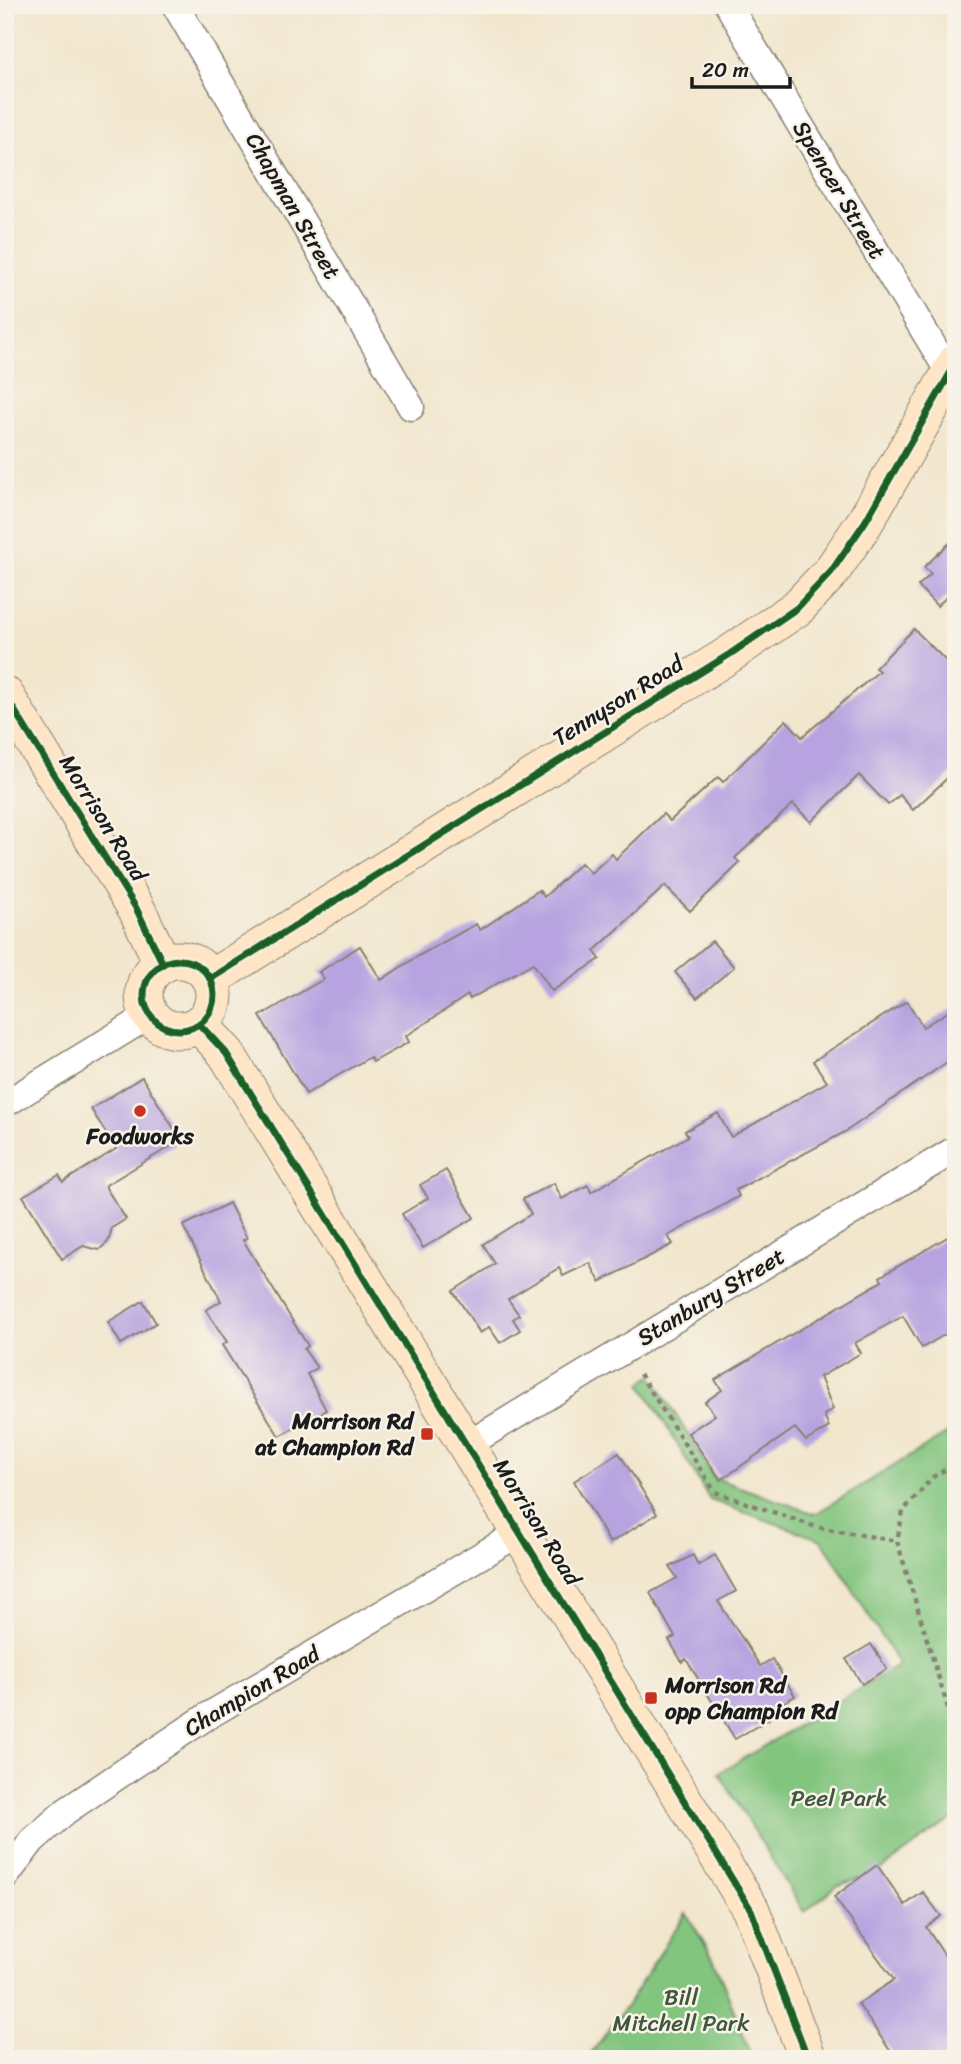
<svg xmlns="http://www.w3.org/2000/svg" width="961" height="2064" font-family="Sriracha,sans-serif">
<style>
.green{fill:#82c57e;stroke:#4f704d;stroke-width:2}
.building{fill:#b6a3e0}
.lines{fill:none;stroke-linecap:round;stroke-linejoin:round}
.street-casing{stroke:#878174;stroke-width:29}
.secondary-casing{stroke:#878174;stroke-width:39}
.path{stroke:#878174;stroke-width:4.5;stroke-dasharray:5 5;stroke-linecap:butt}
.street{stroke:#fff;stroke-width:26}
.secondary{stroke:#fde5c5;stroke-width:37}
.cycleway-casing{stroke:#f7f3e8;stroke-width:11}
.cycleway{stroke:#1b5e20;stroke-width:7}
.poi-dot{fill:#c8321e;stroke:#f7f3e8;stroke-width:2.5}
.labels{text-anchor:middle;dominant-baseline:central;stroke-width:5;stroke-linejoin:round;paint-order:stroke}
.street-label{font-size:23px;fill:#1c1c1c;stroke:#f7f3e8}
.poi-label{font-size:23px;font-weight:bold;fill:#1c1c1c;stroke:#f7f3e8}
.park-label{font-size:23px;fill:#40573e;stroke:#f7f3e8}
</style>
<rect width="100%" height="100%" fill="#f7f3e8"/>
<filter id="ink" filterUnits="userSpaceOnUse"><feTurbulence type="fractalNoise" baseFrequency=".0143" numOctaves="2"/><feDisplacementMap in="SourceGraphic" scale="14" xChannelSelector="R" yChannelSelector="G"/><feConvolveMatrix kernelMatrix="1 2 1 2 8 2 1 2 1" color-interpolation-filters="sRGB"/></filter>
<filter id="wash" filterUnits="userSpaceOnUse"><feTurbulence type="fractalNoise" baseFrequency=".00686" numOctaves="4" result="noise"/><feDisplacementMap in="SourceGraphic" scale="28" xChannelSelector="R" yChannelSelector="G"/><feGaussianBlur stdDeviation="1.57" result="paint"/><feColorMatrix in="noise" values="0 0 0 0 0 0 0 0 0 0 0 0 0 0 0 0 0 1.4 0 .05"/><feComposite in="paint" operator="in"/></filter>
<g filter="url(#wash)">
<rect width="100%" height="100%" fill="#f2e6cd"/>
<!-- green -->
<g class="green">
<polygon points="652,1376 714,1478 815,1514 956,1428 956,1816 876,1873 837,1886 804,1912 719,1773 899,1665 822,1540 710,1500 641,1383"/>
<polygon points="686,1913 713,1958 753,2059 587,2059 627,2005"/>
</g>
<g id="blocks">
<!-- building -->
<g class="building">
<polygon points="956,537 956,600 950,594 937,606 918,586 931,574 924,567"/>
<polygon points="914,629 956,671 956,770 913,810 900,795 888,805 859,775 811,822 793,804 735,858 740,863 690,911 665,886 594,951 600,959 552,991 533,963 470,999 468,995 406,1036 409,1042 373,1062 370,1057 306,1094 260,1016 324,979 319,972 360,946 381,980 418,956 476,924 480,930 539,890 544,897 581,863 591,873 612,854 616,859 663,814 670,821 718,777 723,782 786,720 802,737 879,671 875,668"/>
<polygon points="712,941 734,967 697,998 675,972"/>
<polygon points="907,1001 923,1027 956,1007 956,1056 845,1132 736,1190 739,1196 668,1236 673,1244 600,1282 590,1263 563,1276 559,1268 508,1299 519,1315 513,1319 520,1330 500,1343 489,1327 480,1333 453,1291 495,1264 483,1244 531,1214 523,1199 554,1183 562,1199 588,1185 591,1192 688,1136 685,1131 718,1113 731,1137 827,1082 813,1061"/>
<polygon points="142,1077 181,1140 106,1185 106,1188 126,1219 112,1228 108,1242 99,1250 83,1246 62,1259 23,1196 59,1175 63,1182 116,1149 91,1109"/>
<polygon points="446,1170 474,1218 423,1248 402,1214 428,1198 420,1185"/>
<polygon points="229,1203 247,1238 243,1240 308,1346 304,1349 317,1368 307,1374 326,1410 279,1436 222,1345 227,1342 206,1310 221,1301 183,1226"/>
<polygon points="956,1232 956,1328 922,1348 903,1316 855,1343 861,1353 820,1377 833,1409 824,1415 829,1427 806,1441 795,1428 721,1480 688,1433 715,1415 705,1402 722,1390 715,1380 882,1281 880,1277"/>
<polygon points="143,1301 156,1323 121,1344 108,1322"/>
<polygon points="619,1453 657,1514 610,1543 574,1481"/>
<polygon points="693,1555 698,1565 715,1555 736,1591 718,1601 760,1666 772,1659 795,1696 765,1713 769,1719 735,1739 686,1659 682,1662 669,1640 675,1637 650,1593 677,1578 670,1567"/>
<polygon points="871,1644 887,1669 862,1684 846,1659"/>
<polygon points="877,1865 905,1905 923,1892 941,1916 926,1927 956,1973 956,2059 896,2059 858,2004 894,1980 834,1897"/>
</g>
</g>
</g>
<g filter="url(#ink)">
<use href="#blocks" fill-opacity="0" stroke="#878174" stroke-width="2"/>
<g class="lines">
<!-- street casing -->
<g class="street-casing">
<g id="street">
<polyline points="175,5 411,407"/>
<polyline points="728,5 950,374"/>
<polyline points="5,1104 150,1015"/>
<polyline points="467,1445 956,1149"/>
<polyline points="5,1877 32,1841 66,1811 140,1761 206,1717 521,1532"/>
</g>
</g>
<!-- secondary casing -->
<g class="secondary-casing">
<g id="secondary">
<polyline points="5,695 136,908 163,964"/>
<circle cx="179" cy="995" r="35"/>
<polyline points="210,979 730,654 797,608 831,572 865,522 956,363"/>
<polyline points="199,1024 226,1053 751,1910 808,2059"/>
</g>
</g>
<!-- path -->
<g class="path">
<polyline points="640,1374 715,1492 816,1527 897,1541"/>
<polyline points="951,1718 897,1541 903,1511 933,1477 956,1463"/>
</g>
<!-- street -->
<use href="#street" class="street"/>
<!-- secondary -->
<use href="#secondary" class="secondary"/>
<!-- cycleway casing -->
<g class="cycleway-casing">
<g id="cycleway">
<polyline points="5,695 136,908 163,964"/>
<circle cx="179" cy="995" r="35"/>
<polyline points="210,979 730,654 797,608 831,572 865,522 956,363"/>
<polyline points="199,1024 226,1053 751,1910 808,2059"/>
</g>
</g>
<!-- cycleway -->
<use href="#cycleway" class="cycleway"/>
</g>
</g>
<!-- markers -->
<g class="poi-dot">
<circle cx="140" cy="1111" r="7"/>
<rect x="420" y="1427" width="14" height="14" rx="3.5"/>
<rect x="644" y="1691" width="14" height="14" rx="3.5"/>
</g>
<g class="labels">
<!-- street labels -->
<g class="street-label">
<text transform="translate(839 190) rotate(59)">Spencer Street</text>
<text transform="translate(293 206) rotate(60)">Chapman Street</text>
<text transform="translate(618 701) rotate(-32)">Tennyson Road</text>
<text transform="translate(103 818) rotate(58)">Morrison Road</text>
<text transform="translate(711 1297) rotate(-31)">Stanbury Street</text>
<text transform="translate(537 1522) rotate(58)">Morrison Road</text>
<text transform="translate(252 1691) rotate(-31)">Champion Road</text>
</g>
<!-- poi labels -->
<g class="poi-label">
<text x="140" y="1136">Foodworks</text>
<text x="413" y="1421" text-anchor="end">Morrison Rd<tspan x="413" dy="26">at Champion Rd</tspan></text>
<text x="665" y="1685" text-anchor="start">Morrison Rd<tspan x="665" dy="26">opp Champion Rd</tspan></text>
</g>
<!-- park labels -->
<g class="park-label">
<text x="839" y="1798">Peel Park</text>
<text x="681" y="1997">Bill<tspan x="681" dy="26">Mitchell Park</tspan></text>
</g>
</g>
<!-- margin -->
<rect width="961" height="2064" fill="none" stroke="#f7f3e8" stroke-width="28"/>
<!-- scale -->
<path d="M692 77v10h98v-10" fill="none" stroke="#1c1c1c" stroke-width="3.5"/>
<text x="702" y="77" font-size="21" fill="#1c1c1c" stroke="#f7f3e8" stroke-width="5" paint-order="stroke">20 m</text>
</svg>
